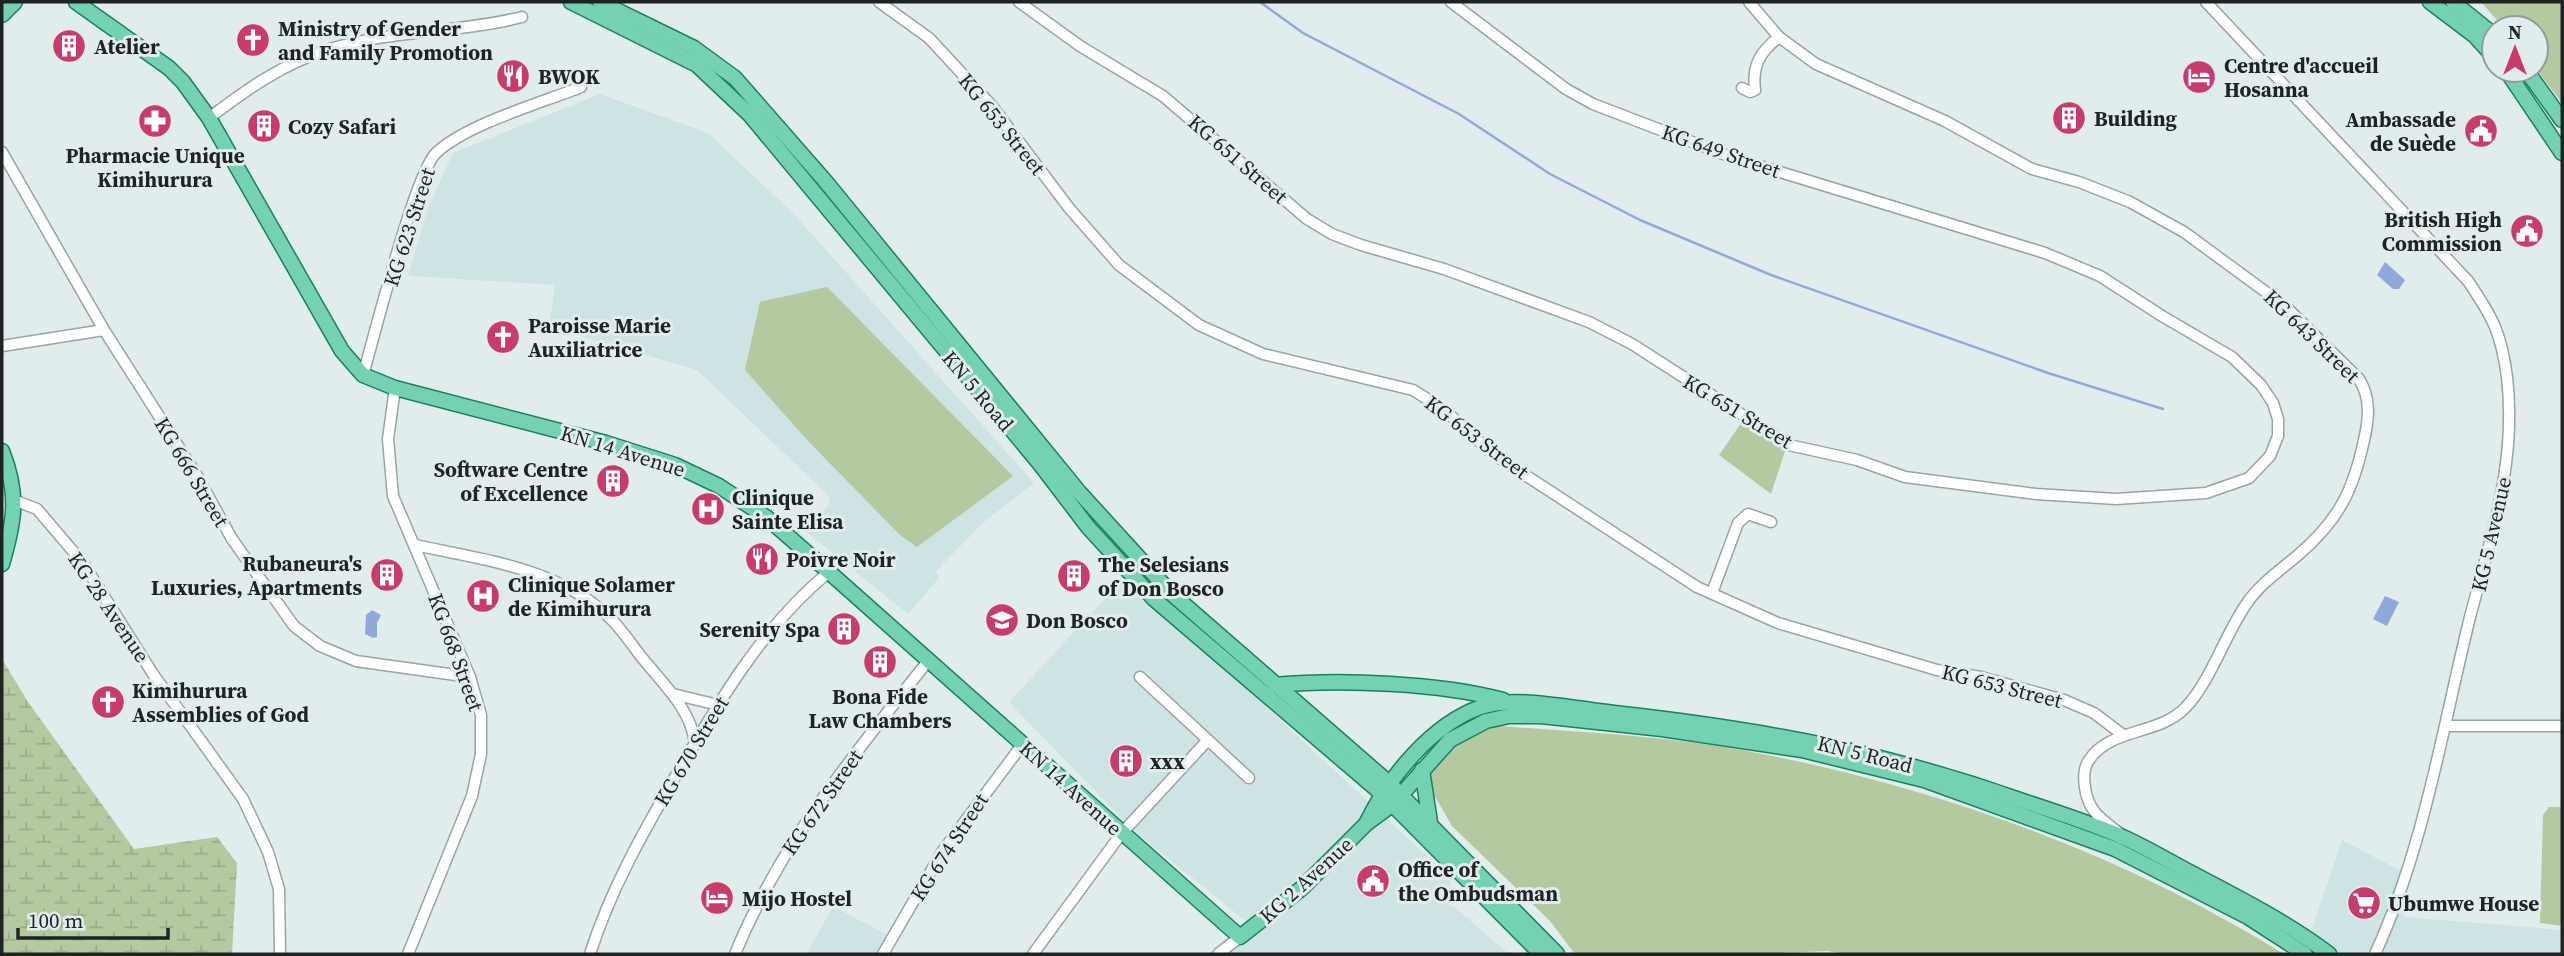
<svg xmlns="http://www.w3.org/2000/svg" width="2564" height="956" font-family="'Source Serif 4',serif">
<style>
.built{fill:#cee3e3}
.green{fill:#b4c99f}
.wetland{fill:url(#wetland-marsh)}
.water{fill:#91a9da}
.lines{fill:none;stroke-linecap:round;stroke-linejoin:round}
.stream{stroke:#91a9da;stroke-width:2.5}
.minor-casing{stroke:#99a4a4;stroke-width:13}
.major-casing{stroke:#1a815f;stroke-width:17}
.minor{stroke:#fff;stroke-width:10}
.major{stroke:#74d2b3;stroke-width:14}
.labels{text-anchor:middle;dominant-baseline:central;stroke-width:6;stroke-linejoin:round;paint-order:stroke}
.poi-label{font-size:21px;font-weight:bold;fill:#1f2323;stroke:#e1eded;text-anchor:start}
.street-label{font-size:21px;fill:#1f2323;stroke:#e1eded}
</style>
<defs>
<pattern id="wetland-marsh" width="20" height="14" patternUnits="userSpaceOnUse" patternTransform="scale(1.75)"><rect width="20" height="14" fill="#b4c99f"/><path d="M1 5h8M5 5V1M11 12h8M15 12V8" fill="none" stroke="#9aac89"/></pattern>
</defs>
<rect width="100%" height="100%" fill="#e1eded"/>
<!-- built -->
<g class="built">
<polygon points="600,94 708,133 794,214 1034,483 984,522 936,571 939,578 908,614 804,530 828,506 830,497 697,370 549,327 555,285 408,276 428,208 453,153"/>
<polygon points="1125,577 1451,878 1446,900 1509,954 1228,954 1256,929 1135,832 1009,702"/>
<polygon points="2342,840 2401,871 2405,917 2562,930 2562,954 2336,954 2310,934"/>
<polygon points="833,906 887,935 877,954 807,954"/>
</g>
<!-- green -->
<g class="green">
<polygon points="2481,2 2562,2 2562,103 2536,69 2536,28 2504,28"/>
<polygon points="827,287 1013,476 917,547 900,535 808,441 745,370 760,302"/>
<polygon points="1744,419 1788,442 1771,494 1719,455"/>
<path d="M1499,726C1582,732 1666,736 1747,751C1937,787 2119,852 2284,954H1843L1828,951L1752,954H1575L1550,921L1452,826L1433,793L1429,771C1452,744 1466,737 1499,726Z"/>
<polygon points="2549,807 2562,807 2562,926 2540,923 2543,815"/>
</g>
<!-- wetland -->
<polygon class="wetland" points="2,659 28,702 134,849 217,837 237,863 232,954 2,954"/>
<!-- water -->
<g class="water">
<polygon points="2385,262 2405,280 2399,289 2393,289 2377,275"/>
<polygon points="2385,596 2399,602 2387,626 2373,619"/>
<polygon points="372,610 381,615 377,623 377,637 373,638 365,634 366,615"/>
</g>
<g class="lines">
<!-- stream -->
<polyline class="stream" points="1260,2 1303,33 1459,114 1550,174 1640,220 1771,275 2048,373 2163,409"/>
<!-- minor casing -->
<g class="minor-casing">
<g id="minor">
<polyline points="879,2 929,38 992,106 1069,208 1119,265 1199,325 1263,354 1413,390 1443,409 1493,454 1697,587 1778,623 1937,670 1981,677 2064,700 2094,713 2123,735"/>
<polyline points="1019,2 1080,46 1163,96 1307,219 1332,234 1361,245 1444,269 1589,322 1632,344 1789,445 1857,460 1905,477 2036,494 2116,499 2206,493 2249,478 2270,456 2278,436 2278,419 2273,403 2261,385 2232,357 2162,316 2100,276 2045,253 1731,157 1593,104 1566,89 1451,2"/>
<path d="M1749,2L1779,37L1816,64L1945,121L2032,169L2079,182L2130,202L2184,232L2285,306L2359,379C2371,398 2369,419 2364,440C2353,492 2338,521 2297,556C2279,571 2260,584 2247,603C2225,634 2210,683 2185,708C2159,735 2110,728 2089,760C2080,773 2085,799 2094,811C2100,819 2110,826 2118,832"/>
<path d="M2206,2L2468,281C2493,318 2501,332 2507,377C2517,463 2491,536 2470,617C2442,730 2424,848 2375,954"/>
<path d="M1742,88L1750,92L1755,90C1752,65 1760,52 1779,37"/>
<path d="M209,118C247,89 284,63 330,49C392,30 459,33 522,17"/>
<polyline points="2,152 104,330 196,474 232,539 294,626 320,646 356,661 470,677"/>
<polyline points="2,346 104,330"/>
<path d="M363,375C374,337 415,173 436,153C467,124 541,103 581,87"/>
<polyline points="395,388 388,439 393,496 470,677 481,715 481,754 472,796 408,954"/>
<polyline points="16,501 37,509 83,563 153,674 243,799 268,852 279,889 280,954"/>
<path d="M415,545C483,560 561,568 612,620C626,634 636,652 649,666C669,690 691,712 695,743"/>
<polyline points="1712,593 1738,523 1748,514 1771,522"/>
<polyline points="1140,677 1249,778"/>
<polyline points="673,694 718,705"/>
<polyline points="2447,726 2562,726"/>
<path d="M590,954C611,888 644,831 678,772C720,700 764,625 829,572"/>
<path d="M735,954C780,844 854,754 928,661"/>
<polyline points="883,954 942,852 1022,745"/>
<polyline points="1033,954 1121,834 1207,741"/>
<polyline points="1218,954 1240,937"/>
</g>
</g>
<!-- major casing -->
<g class="major-casing">
<g id="major">
<polyline points="76,2 169,68 183,82 209,118 342,351 363,375 395,388 606,443 675,465 719,486 766,517 829,572 1240,937 1302,888 1366,824 1393,804 1450,740 1486,721 1509,716 1541,716 1662,729 1802,750 1924,780 2115,849 2248,917 2305,954"/>
<polyline points="571,2 697,65 750,115 1040,464 1088,527 1154,599 1381,793 1541,954"/>
<polyline points="600,2 694,48 735,78 826,182 1079,492 1172,594 1389,783 1557,954"/>
<polyline points="2430,2 2475,36 2494,57"/>
<polyline points="2453,2 2494,35"/>
<polyline points="2,15 15,2"/>
<polyline points="2506,70 2562,153"/>
<polyline points="2526,70 2562,120"/>
<path d="M2,451C19,494 15,520 2,564"/>
<path d="M1275,685C1340,679 1441,683 1503,700"/>
<polyline points="1422,770 1430,822"/>
<path d="M1367,822C1389,777 1432,724 1481,707C1517,695 1576,709 1614,713C1759,729 1881,751 2020,800C2055,812 2091,823 2125,838C2151,850 2175,865 2201,878C2245,901 2289,924 2329,954"/>
</g>
</g>
<!-- minor -->
<use href="#minor" class="minor"/>
<!-- major -->
<use href="#major" class="major"/>
</g>
<!-- icons -->
<defs>
<g id="church-disc" transform="scale(1.75)"><circle r="9.5" fill="#c83b6a" stroke="#e1eded"/><path d="M-1.2-6h2.4v3.5h3.3v2.4h-3.3V6h-2.4V-.1h-3.3v-2.4h3.3Z" fill="#fff"/></g>
<g id="building-disc" transform="scale(1.75)"><circle r="9.5" fill="#c83b6a" stroke="#e1eded"/><path d="M-4-6H4V6H1V3H-1V6H-4ZM-2.5-4.3h1.7v1.8h-1.7ZM.8-4.3h1.7v1.8H.8ZM-2.5-1h1.7V.8h-1.7ZM.8-1h1.7V.8H.8Z" fill="#fff"/></g>
<g id="restaurant-disc" transform="scale(1.75)"><circle r="9.5" fill="#c83b6a" stroke="#e1eded"/><path d="M-5-6h1v4h1v-4h1v4h1v-4h1v5L-1.5 .5V6h-2V.5L-5-1ZM5-6V6H3V1.5H1.5Q1.5-4 5-6Z" fill="#fff"/></g>
<g id="hotel-disc" transform="scale(1.75)"><circle r="9.5" fill="#c83b6a" stroke="#e1eded"/><path d="M-6-4.5h1.5V1H6V5H4.5V3h-9V5H-6ZM-4 0a1.8 1.8 0 1 1 3.6 0ZM.5 0V-2.5h3Q6-2.5 6 0Z" fill="#fff"/></g>
<g id="pharmacy-disc" transform="scale(1.75)"><circle r="9.5" fill="#c83b6a" stroke="#e1eded"/><path d="M-2-6h4v4h4v4h-4v4h-4v-4h-4v-4h4Z" fill="#fff"/></g>
<g id="civic-disc" transform="scale(1.75)"><circle r="9.5" fill="#c83b6a" stroke="#e1eded"/><path d="M-.6-6.5H3V-4.5H.6V-3L4-1V1h2V6H-6V1h2V-1L-.6-3ZM-1.2 2.5V6h2.4V2.5Z" fill="#fff"/></g>
<g id="hospital-disc" transform="scale(1.75)"><circle r="9.5" fill="#c83b6a" stroke="#e1eded"/><path d="M-5-5h3v3.5h4V-5h3V5h-3V1.5h-4V5h-3Z" fill="#fff"/></g>
<g id="school-disc" transform="scale(1.75)"><circle r="9.5" fill="#c83b6a" stroke="#e1eded"/><path d="M0-5L7-2L0 1L-7-2ZM-4 1L0 2.5L4 1V4Q0 6-4 4Z" fill="#fff"/></g>
<g id="supermarket-disc" transform="scale(1.75)"><circle r="9.5" fill="#c83b6a" stroke="#e1eded"/><path d="M-6-5.5h2.5l.6 2H6L4.5 2H-2.5L-4.4-4H-6ZM-1.5 3.2a1.3 1.3 0 1 0 .1 0ZM3 3.2a1.3 1.3 0 1 0 .1 0Z" fill="#fff"/></g>
</defs>
<g fill-rule="evenodd">
<use href="#church-disc" x="253" y="40"/>
<use href="#building-disc" x="69" y="46"/>
<use href="#restaurant-disc" x="513" y="76"/>
<use href="#hotel-disc" x="2199" y="77"/>
<use href="#building-disc" x="2069" y="118"/>
<use href="#pharmacy-disc" x="155" y="121"/>
<use href="#building-disc" x="264" y="126"/>
<use href="#civic-disc" x="2481" y="131"/>
<use href="#civic-disc" x="2527" y="231"/>
<use href="#church-disc" x="503" y="337"/>
<use href="#building-disc" x="613" y="481"/>
<use href="#hospital-disc" x="708" y="509"/>
<use href="#restaurant-disc" x="762" y="559"/>
<use href="#building-disc" x="387" y="575"/>
<use href="#building-disc" x="1074" y="576"/>
<use href="#hospital-disc" x="483" y="596"/>
<use href="#school-disc" x="1002" y="620"/>
<use href="#building-disc" x="844" y="629"/>
<use href="#building-disc" x="880" y="662"/>
<use href="#church-disc" x="108" y="702"/>
<use href="#building-disc" x="1126" y="761"/>
<use href="#civic-disc" x="1373" y="881"/>
<use href="#hotel-disc" x="717" y="898"/>
<use href="#supermarket-disc" x="2364" y="903"/>
</g>
<g class="labels">
<!-- poi labels -->
<g class="poi-label">
<text x="278" y="28">Ministry of Gender<tspan x="278" dy="24">and Family Promotion</tspan></text>
<text x="94" y="46">Atelier</text>
<text x="2224" y="65">Centre d'accueil<tspan x="2224" dy="24">Hosanna</tspan></text>
<text x="538" y="76">BWOK</text>
<text x="2094" y="118">Building</text>
<text x="2456" y="119" text-anchor="end">Ambassade<tspan x="2456" dy="24">de Suède</tspan></text>
<text x="288" y="126">Cozy Safari</text>
<text x="155" y="155" text-anchor="middle">Pharmacie Unique<tspan x="155" dy="24">Kimihurura</tspan></text>
<text x="2502" y="219" text-anchor="end">British High<tspan x="2502" dy="24">Commission</tspan></text>
<text x="528" y="325">Paroisse Marie<tspan x="528" dy="24">Auxiliatrice</tspan></text>
<text x="588" y="469" text-anchor="end">Software Centre<tspan x="588" dy="24">of Excellence</tspan></text>
<text x="732" y="497">Clinique<tspan x="732" dy="24">Sainte Elisa</tspan></text>
<text x="786" y="559">Poivre Noir</text>
<text x="362" y="563" text-anchor="end">Rubaneura's<tspan x="362" dy="24">Luxuries, Apartments</tspan></text>
<text x="1098" y="564">The Selesians<tspan x="1098" dy="24">of Don Bosco</tspan></text>
<text x="508" y="584">Clinique Solamer<tspan x="508" dy="24">de Kimihurura</tspan></text>
<text x="1026" y="620">Don Bosco</text>
<text x="820" y="629" text-anchor="end">Serenity Spa</text>
<text x="132" y="690">Kimihurura<tspan x="132" dy="24">Assemblies of God</tspan></text>
<text x="880" y="696" text-anchor="middle">Bona Fide<tspan x="880" dy="24">Law Chambers</tspan></text>
<text x="1150" y="761">xxx</text>
<text x="1398" y="869">Office of<tspan x="1398" dy="24">the Ombudsman</tspan></text>
<text x="742" y="898">Mijo Hostel</text>
<text x="2388" y="903">Ubumwe House</text>
</g>
<!-- street labels -->
<g class="street-label">
<text transform="translate(1002 124) rotate(51)">KG 653 Street</text>
<text transform="translate(1721 151) rotate(19)">KG 649 Street</text>
<text transform="translate(1238 159) rotate(41)">KG 651 Street</text>
<text transform="translate(409 227) rotate(-72)">KG 623 Street</text>
<text transform="translate(2312 336) rotate(44)">KG 643 Street</text>
<text transform="translate(978 391) rotate(50)">KN 5 Road</text>
<text transform="translate(1738 411) rotate(31)">KG 651 Street</text>
<text transform="translate(1477 437) rotate(37)">KG 653 Street</text>
<text transform="translate(623 451) rotate(17)">KN 14 Avenue</text>
<text transform="translate(192 472) rotate(59)">KG 666 Street</text>
<text transform="translate(2491 534) rotate(-77)">KG 5 Avenue</text>
<text transform="translate(109 607) rotate(56)">KG 28 Avenue</text>
<text transform="translate(456 652) rotate(70)">KG 668 Street</text>
<text transform="translate(2002 686) rotate(14)">KG 653 Street</text>
<text transform="translate(691 751) rotate(-59)">KG 670 Street</text>
<text transform="translate(1865 754) rotate(14)">KN 5 Road</text>
<text transform="translate(1071 788) rotate(42)">KN 14 Avenue</text>
<text transform="translate(822 802) rotate(-55)">KG 672 Street</text>
<text transform="translate(949 847) rotate(-57)">KG 674 Street</text>
<text transform="translate(1306 880) rotate(-42)">KG 2 Avenue</text>
</g>
</g>
<!-- border -->
<rect width="2564" height="956" fill="none" stroke="#1f2323" stroke-width="7"/>
<!-- north arrow -->
<g transform="translate(2515 49)"><circle r="33" fill="#e1eded" stroke="#939c9c" stroke-width="2"/>
<path d="M0-5L12 26L0 18L-12 26Z" fill="#c83b6a"/>
<text y="-10" font-size="19" font-weight="bold" text-anchor="middle" fill="#1f2323">N</text>
</g>
<!-- scale -->
<path d="M18 928v10h150v-10" fill="none" stroke="#1f2323" stroke-width="3.5"/>
<text x="28" y="928" font-size="21" fill="#1f2323" stroke="#e1eded" stroke-width="5" paint-order="stroke">100 m</text>
</svg>
